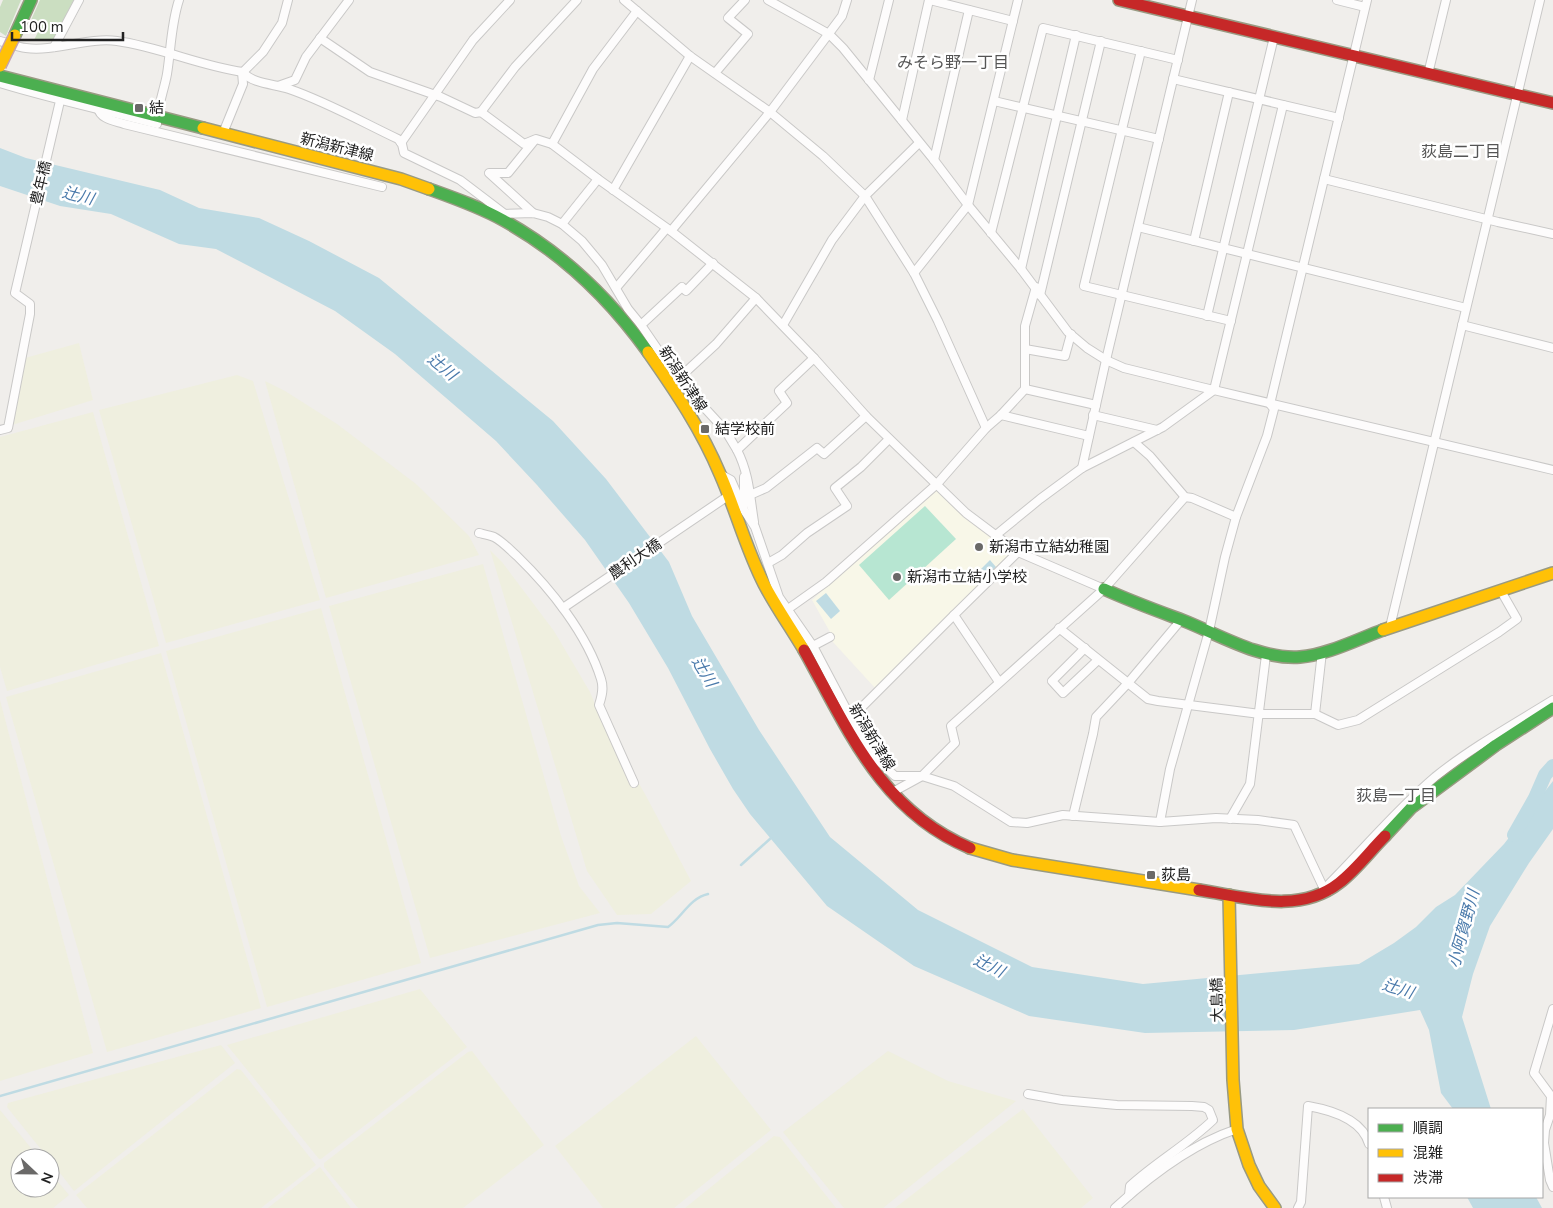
<svg xmlns="http://www.w3.org/2000/svg" width="1553" height="1208" font-family="'Nunito Sans','Noto Sans JP',sans-serif">
<style>
.education{fill:#f8f7e8}
.farmland{fill:#efefdf}
.forest{fill:#cbdec1}
.pitch{fill:#b7e6d2}
.water{fill:#bfdbe3}
.lines{fill:none;stroke-linecap:round;stroke-linejoin:round}
.stream{stroke:#bfdbe3;stroke-width:2.5}
.river{stroke:#bfdbe3;stroke-width:14}
.street-casing{stroke:#c9c8c7;stroke-width:10}
.fast-casing{stroke:#999a82;stroke-width:14}
.slow-casing{stroke:#999a82;stroke-width:14}
.jam-casing{stroke:#999a82;stroke-width:14}
.street{stroke:#fdfcfc;stroke-width:8}
.fast{stroke:#4caf50;stroke-width:11}
.slow{stroke:#ffc107;stroke-width:11}
.jam{stroke:#c62828;stroke-width:11}
.slow-bridge-casing{stroke:#c5a2ac;stroke-width:14;stroke-linecap:butt}
.slow-bridge{stroke:#ffc107;stroke-width:11}
.poi-dot{fill:#6a6968;stroke:#fff;stroke-width:2}
.labels{text-anchor:middle;dominant-baseline:central;stroke-width:5;stroke-linejoin:round;paint-order:stroke}
.poi-label{font-size:15px;fill:#222;stroke:#fff;text-anchor:start}
.street-label{font-size:15px;fill:#222;stroke:#fff}
.neighbourhood-label{font-size:16px;fill:#555;stroke:#fff}
.water-label{font-size:16px;font-style:italic;fill:#4a7aab;stroke:#fff}
</style>
<rect width="100%" height="100%" fill="#f0eeeb"/>
<!-- education -->
<polygon class="education" points="936,489 1013,554 875,688 832,641 830,632 812,600"/>
<!-- farmland -->
<g class="farmland">
<polygon points="79,343 93,400 12,425 25,358"/>
<polygon points="237,375 253,381 320,600 166,643 99,410"/>
<polygon points="265,381 285,391 337,424 416,484 469,536 479,555 326,598"/>
<polygon points="93,412 159,646 7,691 0,667 0,437"/>
<polygon points="490,550 502,562 554,631 590,692 601,718 645,794 691,881 651,914 617,915 587,871"/>
<polygon points="483,564 561,836 579,886 600,913 430,958 329,606"/>
<polygon points="321,608 421,963 267,1007 166,651"/>
<polygon points="161,653 261,1008 107,1052 6,697"/>
<polygon points="0,700 93,1053 0,1081"/>
<polygon points="420,989 467,1047 321,1159 319,1159 227,1045"/>
<polygon points="696,1036 771,1130 674,1208 603,1208 555,1146"/>
<polygon points="221,1045 235,1063 74,1191 50,1160 50,1158 48,1158 7,1107 8,1103"/>
<polygon points="472,1051 544,1145 463,1208 358,1208 324,1167 324,1163 468,1052"/>
<polygon points="888,1051 948,1081 1016,1101 883,1208 844,1208 783,1132"/>
<polygon points="237,1069 241,1070 316,1165 261,1208 87,1208 76,1195"/>
<polygon points="1023,1109 1093,1198 1081,1208 895,1208"/>
<polygon points="0,1110 39,1158 20,1158 20,1188 50,1188 50,1172 69,1195 53,1208 0,1208"/>
<polygon points="774,1136 780,1137 836,1208 685,1208"/>
<polygon points="320,1167 351,1208 268,1208"/>
</g>
<!-- forest -->
<g class="forest">
<polygon points="3,0 21,0 6,36 0,32 0,7"/>
<polygon points="40,0 76,0 55,38 50,41 34,40 42,24 31,20"/>
</g>
<!-- pitch -->
<polygon class="pitch" points="925,506 956,539 889,600 859,565"/>
<!-- water -->
<g class="water">
<polygon points="0,148 26,158 160,190 199,208 259,218 309,241 379,278 553,421 606,479 669,562 692,616 759,730 830,837 918,910 1032,967 1143,984 1359,964 1394,943 1416,927 1436,907 1455,895 1504,844 1553,781 1553,829 1529,863 1490,926 1473,974 1462,1017 1491,1109 1453,1109 1441,1093 1429,1030 1420,1010 1294,1030 1145,1033 1029,1016 914,966 827,906 750,814 733,789 710,749 668,668 629,603 585,540 537,485 496,441 395,354 335,311 216,249 179,244 111,214 60,206 0,186"/>
<polygon points="990,560 996,567 987,576 981,569"/>
<polygon points="826,593 840,611 831,619 816,601"/>
<polygon points="1467,1197 1536,1197 1542,1208 1473,1208"/>
</g>
<g class="lines">
<!-- stream -->
<g class="stream">
<polyline points="741,865 771,838"/>
<path d="M0,1096L598,925L617,923L668,927C682,917 690,898 708,894"/>
</g>
<!-- river -->
<polyline class="river" points="1514,835 1535,798 1545,775 1553,766"/>
<!-- street casing -->
<g class="street-casing">
<g id="street">
<polyline points="624,0 690,56 770,112 823,156 865,196 914,273 938,321 986,428"/>
<polyline points="768,0 829,34 843,48 934,160 968,205 1021,269 1068,332 1087,348 1106,360 1124,368 1201,387 1553,470"/>
<polyline points="930,0 1013,21"/>
<polyline points="1337,0 1365,7"/>
<polyline points="320,38 370,72 441,97 475,113 481,112 524,144 536,139 552,144 598,179 671,231 756,298 814,358 866,416 966,513 1018,552 1104,589"/>
<path d="M0,41C8,43 17,47 26,48C54,52 88,37 117,41C160,47 200,66 243,72C252,84 275,84 289,89C327,102 362,122 398,139L402,144L404,153L460,180L506,215"/>
<polyline points="54,47 79,0"/>
<polyline points="1141,51 1084,286 1231,321"/>
<polyline points="243,72 263,52 282,23 288,0"/>
<polyline points="715,73 748,34 728,18 745,0"/>
<polyline points="1428,74 1446,0"/>
<polyline points="1173,79 1339,118"/>
<polyline points="869,80 889,0"/>
<path d="M0,83C52,99 105,110 157,124C157,107 164,91 167,74C171,49 171,24 179,0"/>
<polyline points="278,86 295,80 306,57 349,0"/>
<polyline points="994,101 1159,139"/>
<path d="M98,108C100,119 115,121 124,124L382,187"/>
<polyline points="481,112 515,67 577,0"/>
<polyline points="902,120 929,0"/>
<polyline points="223,133 243,84 242,72"/>
<polyline points="401,143 473,40 510,0"/>
<polyline points="552,144 593,69 637,11"/>
<polyline points="934,160 969,10"/>
<polyline points="1324,179 1498,222 1553,234"/>
<polyline points="613,190 690,56"/>
<polyline points="533,213 489,173 508,173 534,141"/>
<polyline points="503,214 533,213 548,217 562,224 582,241 602,265 628,309 641,325 678,379 725,430 737,450"/>
<polyline points="562,224 598,179"/>
<polyline points="1138,227 1466,308"/>
<polyline points="671,231 770,112 842,16 847,0"/>
<polyline points="991,233 1043,28 1178,60"/>
<polyline points="1194,241 1229,92"/>
<polyline points="1021,269 1076,35"/>
<polyline points="914,273 968,205 1018,0"/>
<polyline points="616,288 666,229"/>
<polyline points="1040,295 1101,41"/>
<polyline points="1207,316 1274,37"/>
<polyline points="641,325 682,287 686,291 713,263"/>
<polyline points="783,325 832,240 865,196 919,143"/>
<polyline points="1462,325 1553,348"/>
<polyline points="1025,349 1065,356 1071,334"/>
<polyline points="678,379 716,344 756,298"/>
<polyline points="1025,389 1096,405"/>
<polyline points="1001,415 1089,436"/>
<polyline points="1093,415 1157,430"/>
<polyline points="0,430 8,428 30,314 30,304 15,293 60,101"/>
<polyline points="1134,442 1150,456 1185,497 1192,498 1236,517"/>
<polyline points="1082,468 1106,360 1192,0"/>
<polyline points="722,475 731,480 744,510 755,527 779,597 813,646 851,718 875,758 895,776 922,776 954,786 1011,822 1027,823 1063,815 1160,822 1216,818 1258,820 1294,825 1324,889 1329,891"/>
<polyline points="744,477 744,506"/>
<polyline points="750,495 766,488 817,448 824,454 866,416"/>
<path d="M754,522C750,497 749,473 737,450L787,403L779,391L814,358"/>
<path d="M479,533C483,534 489,535 494,537C502,541 510,550 517,556C551,589 587,634 601,679C604,688 602,696 599,705L634,783"/>
<polyline points="996,535 1040,499 1082,468 1163,427 1214,390 1283,105"/>
<polyline points="768,563 782,555 807,533 847,506 835,488 861,467 889,439"/>
<polyline points="563,608 728,496"/>
<polyline points="790,614 788,609 826,582 937,484 986,428 1001,415 1025,389 1025,326 1036,287"/>
<polyline points="1390,627 1540,0"/>
<polyline points="1059,628 1148,699 1158,701 1260,714 1315,714 1338,725 1358,720 1499,632 1517,619 1501,591"/>
<polyline points="813,646 830,637"/>
<polyline points="1085,648 1052,681 1063,693 1098,660"/>
<polyline points="999,682 954,615 1018,552"/>
<polyline points="1315,714 1322,652"/>
<polyline points="851,718 954,615"/>
<polyline points="890,790 891,793 922,776 955,743 951,726 1104,589 1185,497"/>
<polyline points="1073,816 1093,734 1096,717 1128,683 1181,620"/>
<polyline points="1230,819 1250,784 1266,655"/>
<polyline points="1160,822 1170,769 1209,631 1225,557 1236,517 1267,436 1274,409 1270,404 1367,0"/>
<path d="M1328,885C1364,849 1396,810 1435,777C1471,748 1514,724 1553,700"/>
<polyline points="1553,1009 1534,1073 1551,1096 1550,1115 1545,1130 1544,1143 1550,1180 1553,1187"/>
<path d="M1028,1094L1062,1100L1117,1105L1192,1106L1204,1107L1209,1110L1213,1120C1187,1145 1156,1162 1130,1186L1129,1195"/>
<polyline points="1384,1197 1387,1208"/>
<path d="M1115,1208C1150,1176 1191,1144 1237,1129"/>
<path d="M1298,1208L1301,1202L1308,1106C1331,1110 1362,1119 1369,1144"/>
</g>
</g>
<!-- fast casing -->
<g class="fast-casing">
<g id="fast">
<polyline points="15,35 31,0"/>
<polyline points="0,76 203,128"/>
<path d="M429,189C454,198 480,207 503,220C561,252 610,299 648,352"/>
<path d="M1104,589C1130,601 1155,610 1182,620C1218,634 1260,660 1300,657C1327,655 1358,639 1383,630"/>
<polyline points="1385,836 1411,808 1496,745 1553,708"/>
</g>
</g>
<!-- slow casing -->
<g class="slow-casing">
<g id="slow">
<polyline points="203,128 401,179 429,189"/>
<path d="M648,352C676,392 701,429 720,474C736,510 746,549 764,584C776,607 791,628 804,650"/>
<polyline points="1383,630 1553,573"/>
<polyline points="970,848 1012,860 1199,890"/>
<polyline points="1229,895 1233,1080 1237,1129 1249,1165 1259,1186 1275,1208"/>
</g>
</g>
<!-- jam casing -->
<g class="jam-casing">
<g id="jam">
<polyline points="1119,0 1553,103"/>
<path d="M804,650C848,729 881,811 970,848"/>
<path d="M1199,890C1246,897 1298,915 1339,883C1356,870 1370,851 1385,836"/>
</g>
</g>
<!-- street -->
<use href="#street" class="street"/>
<!-- fast -->
<use href="#fast" class="fast"/>
<!-- slow -->
<use href="#slow" class="slow"/>
<!-- jam -->
<use href="#jam" class="jam"/>
<!-- slow-bridge casing -->
<g class="slow-bridge-casing">
<polyline id="slow-bridge" points="0,66 15,35"/>
</g>
<!-- slow-bridge -->
<use href="#slow-bridge" class="slow-bridge"/>
</g>
<!-- markers -->
<g class="poi-dot">
<rect x="134" y="103" width="10" height="10" rx="2.5"/>
<rect x="700" y="424" width="10" height="10" rx="2.5"/>
<circle cx="979" cy="547" r="5"/>
<circle cx="897" cy="577" r="5"/>
<rect x="1146" y="870" width="10" height="10" rx="2.5"/>
</g>
<g class="labels">
<!-- poi labels -->
<g class="poi-label">
<text x="149" y="108">結</text>
<text x="715" y="429">結学校前</text>
<text x="989" y="547">新潟市立結幼稚園</text>
<text x="907" y="577">新潟市立結小学校</text>
<text x="1161" y="875">荻島</text>
</g>
<!-- street labels -->
<g class="street-label">
<text transform="translate(337 147) rotate(14)">新潟新津線</text>
<text transform="translate(41 183) rotate(-77)">豊年橋</text>
<text transform="translate(683 379) rotate(57)">新潟新津線</text>
<text transform="translate(635 559) rotate(-34)">農利大橋</text>
<text transform="translate(872 737) rotate(59)">新潟新津線</text>
<text transform="translate(1217 1000) rotate(-91)">大島橋</text>
</g>
<!-- neighbourhood labels -->
<g class="neighbourhood-label">
<text x="953" y="63">みそら野一丁目</text>
<text x="1461" y="152">荻島二丁目</text>
<text x="1396" y="796">荻島一丁目</text>
</g>
<!-- water labels -->
<g class="water-label">
<text transform="translate(78 196) rotate(14)">辻川</text>
<text transform="translate(442 367) rotate(39)">辻川</text>
<text transform="translate(704 672) rotate(59)">辻川</text>
<text transform="translate(1464 929) rotate(-75)">小阿賀野川</text>
<text transform="translate(989 966) rotate(26)">辻川</text>
<text transform="translate(1398 989) rotate(17)">辻川</text>
</g>
</g>
<!-- legend -->
<rect x="1368" y="1108" width="175" height="90" fill="#ffffff" stroke="#a7a7a7"/>
<rect x="1378" y="1124" width="25" height="8" fill="#4caf50" stroke="#a7a7a7"/>
<text x="1413" y="1133" font-size="15" fill="#222222">順調</text>
<rect x="1378" y="1149" width="25" height="8" fill="#ffc107" stroke="#a7a7a7"/>
<text x="1413" y="1158" font-size="15" fill="#222222">混雑</text>
<rect x="1378" y="1174" width="25" height="8" fill="#c62828" stroke="#a7a7a7"/>
<text x="1413" y="1183" font-size="15" fill="#222222">渋滞</text>
<!-- north arrow -->
<g transform="translate(35 1173) rotate(112)"><circle r="24" fill="#ffffff" stroke="#a7a7a7"/>
<path d="M0-4L9 19L0 12L-9 19Z" fill="#6a6968"/>
<text y="-8" font-size="14" font-weight="bold" text-anchor="middle" fill="#222222">N</text>
</g>
<!-- scale -->
<path d="M12 32v8h111v-8" fill="none" stroke="#222222" stroke-width="2.5"/>
<text x="20" y="32" font-size="15" fill="#222222" stroke="#ffffff" stroke-width="4" paint-order="stroke">100 m</text>
</svg>
